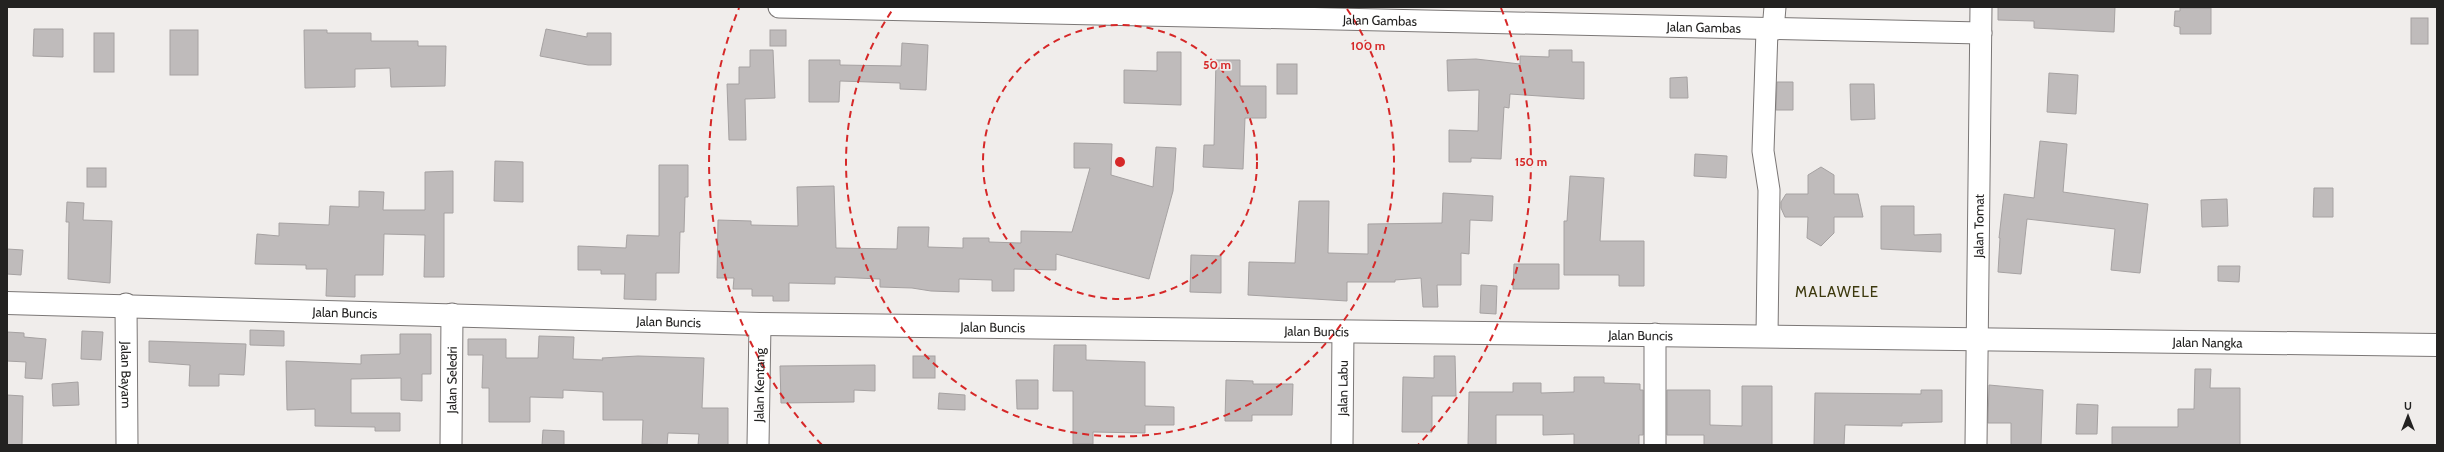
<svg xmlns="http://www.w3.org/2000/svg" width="2444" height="452" font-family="Cabin,sans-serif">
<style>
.building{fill:#bfbbbb;stroke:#a6a2a2}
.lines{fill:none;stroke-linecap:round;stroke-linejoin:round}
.street-casing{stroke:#7b7776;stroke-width:23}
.secondary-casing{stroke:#7b7776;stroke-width:24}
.street{stroke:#fff;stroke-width:21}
.secondary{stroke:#fff;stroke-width:22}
.ring{fill:none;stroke:#d62828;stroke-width:2;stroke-dasharray:7 5}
.labels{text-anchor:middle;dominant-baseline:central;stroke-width:3.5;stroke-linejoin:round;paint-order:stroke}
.street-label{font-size:13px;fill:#232221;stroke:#f0edeb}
.quarter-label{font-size:15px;letter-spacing:1px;fill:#3d390e;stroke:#f0edeb}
.centre{fill:#d62828;stroke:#f0edeb;stroke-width:2}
.ring-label{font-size:12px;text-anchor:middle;font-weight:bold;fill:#d62828;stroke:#f0edeb;stroke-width:3.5;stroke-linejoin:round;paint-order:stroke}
</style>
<rect width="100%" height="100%" fill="#f0edeb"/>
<!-- building -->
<g class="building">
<polygon points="1998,7 2115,7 2114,32 2034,28 2034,21 1998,20"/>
<polygon points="2180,8 2211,8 2211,34 2180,34 2180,27 2174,26 2175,11 2180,11"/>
<rect x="2411" y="18" width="17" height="26"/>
<polygon points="34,29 63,29 63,57 33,56"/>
<polygon points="546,29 587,37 587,33 611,33 611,65 588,65 540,56"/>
<rect x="170" y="30" width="28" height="45"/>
<polygon points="304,30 327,30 327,33 371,33 371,41 418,41 418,46 446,46 445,86 391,87 390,68 355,69 355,87 305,88"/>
<rect x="770" y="30" width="16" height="16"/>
<rect x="94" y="33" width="20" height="39"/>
<polygon points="902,43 928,45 926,90 900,89 900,83 840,81 839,102 809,102 809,60 840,60 840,65 901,66"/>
<polygon points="750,50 773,50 775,98 745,99 746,140 729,140 727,84 739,84 739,67 750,67"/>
<polygon points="1549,50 1572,50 1572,62 1584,62 1584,99 1510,94 1509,108 1504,107 1501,159 1471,158 1471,162 1449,162 1449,130 1478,131 1479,90 1448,91 1447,60 1476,59 1520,64 1520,56 1549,57"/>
<polygon points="1157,52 1181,52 1181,105 1124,103 1124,70 1157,71"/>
<polygon points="1216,60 1240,60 1240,86 1266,86 1266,118 1245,118 1243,169 1203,167 1204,145 1214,145"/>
<rect x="1277" y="64" width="20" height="30"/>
<polygon points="2049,73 2078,75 2076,114 2047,112"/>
<polygon points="1687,77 1688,98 1670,98 1670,78"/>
<polygon points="1777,82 1793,82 1793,110 1776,110"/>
<polygon points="1850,84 1874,84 1875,119 1851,120"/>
<polygon points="2040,141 2067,144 2063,192 2148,204 2140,273 2111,270 2115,229 2027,219 2021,274 1998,272 2000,238 1999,238 2004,194 2034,198"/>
<polygon points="1074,143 1112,144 1111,175 1153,187 1156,147 1176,148 1173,191 1149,279 1056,254 1056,270 1014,269 1014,291 992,291 992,280 959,279 959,292 931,291 912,288 880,287 880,279 835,277 835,284 789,283 789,301 773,301 773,296 752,296 752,289 733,289 734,278 717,278 718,220 751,221 751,225 798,226 797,187 834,186 836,248 897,249 898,227 929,227 928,247 963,248 963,238 989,238 989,242 1021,243 1021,231 1072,232 1090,168 1074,168"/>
<polygon points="1695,154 1727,156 1726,178 1694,176"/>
<polygon points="495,161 523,162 523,202 494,201"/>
<polygon points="659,165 688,165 688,197 685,197 684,232 680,232 679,273 656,273 656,300 624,299 625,274 601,274 601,270 578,270 578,246 626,248 627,235 659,236"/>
<polygon points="1821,167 1834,175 1834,194 1858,194 1863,217 1834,217 1834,233 1821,246 1807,238 1808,217 1785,217 1781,208 1781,202 1786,194 1808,194 1808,175"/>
<rect x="87" y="168" width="19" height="19"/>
<polygon points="453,171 453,213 444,213 444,277 424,277 425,235 384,234 383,275 355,275 355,297 326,296 327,269 306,269 306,265 255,264 257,234 279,236 279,223 329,225 330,206 359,207 359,191 384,192 383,210 425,210 425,172"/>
<polygon points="1570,176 1604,178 1600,241 1644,241 1644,286 1619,286 1619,275 1564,275 1564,221 1567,221"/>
<polygon points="2314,188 2333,188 2333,217 2313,217"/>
<polygon points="1443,193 1493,196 1492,221 1470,220 1469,254 1461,253 1461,285 1437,285 1438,307 1423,307 1421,278 1395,280 1395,282 1347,282 1347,301 1248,295 1249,262 1295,263 1299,201 1329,201 1328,253 1368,254 1368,224 1442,223"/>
<polygon points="2227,199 2228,226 2202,227 2201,200"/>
<polygon points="67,202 84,203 83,220 112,221 110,283 68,279 69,222 66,222"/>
<polygon points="1881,206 1914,206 1914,235 1941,234 1941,252 1881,249"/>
<polygon points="7,249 23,250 21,275 7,274"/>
<polygon points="1191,255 1221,256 1221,293 1190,292"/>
<polygon points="1514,264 1559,264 1559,289 1513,289"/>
<polygon points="2218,266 2240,266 2239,282 2218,281"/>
<polygon points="1481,285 1497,286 1496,314 1480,313"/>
<polygon points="250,330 284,331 284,346 250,345"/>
<polygon points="82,331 103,332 101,360 81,359"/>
<polygon points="7,332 24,333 24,337 46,339 42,379 25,378 26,362 7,361"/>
<polygon points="400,334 431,334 431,374 422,374 422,401 401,400 401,378 351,379 351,413 400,413 400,431 375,431 375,427 315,426 315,409 287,410 286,361 361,364 361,355 400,354"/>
<polygon points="539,336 574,337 573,359 603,360 602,358 638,356 704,358 702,408 728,408 728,445 698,445 699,434 668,433 667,445 642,444 643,420 603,420 603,392 563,390 563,398 530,397 530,422 489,422 489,388 482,388 483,355 468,355 468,339 506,339 506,358 538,358"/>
<polygon points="149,341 246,344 244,375 219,374 219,386 189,386 190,365 149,362"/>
<polygon points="1054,345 1086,345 1086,360 1145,362 1145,406 1174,407 1174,425 1145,425 1145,433 1093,432 1093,444 1073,444 1073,391 1053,391"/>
<rect x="913" y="356" width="22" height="22"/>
<polygon points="1434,356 1455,356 1456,396 1432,396 1432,432 1402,432 1403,377 1434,378"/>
<polygon points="875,365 875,391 854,390 854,402 781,403 780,366"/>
<polygon points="2195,369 2211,369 2210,388 2240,388 2240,445 2112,445 2112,427 2178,427 2178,409 2194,409"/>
<polygon points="1574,377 1604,377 1604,383 1640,384 1640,390 1643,390 1643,435 1639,435 1639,445 1574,445 1574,434 1543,435 1543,415 1496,415 1496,445 1468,445 1469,392 1513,392 1513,383 1541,383 1541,393 1574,392"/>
<polygon points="1016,380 1038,380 1038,409 1017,409"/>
<polygon points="1226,380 1253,381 1253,384 1293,384 1292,415 1252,415 1252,421 1225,421"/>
<polygon points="78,382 79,405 53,406 52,384"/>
<polygon points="1989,385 2043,390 2041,445 2011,445 2011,423 1988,423"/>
<polygon points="1742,386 1772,386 1772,445 1704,445 1704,435 1667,435 1667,390 1710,390 1710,425 1742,426"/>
<polygon points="1921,390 1942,390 1942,422 1902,423 1902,426 1845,425 1844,445 1814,445 1815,393 1921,394"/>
<polygon points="939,393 965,395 965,410 938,409"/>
<polygon points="7,395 23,396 22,445 7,445"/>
<polygon points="2077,404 2098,405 2097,434 2076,434"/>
<polygon points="543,430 564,431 564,445 542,445"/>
</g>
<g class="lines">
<!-- street casing -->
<g class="street-casing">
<g id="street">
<path id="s1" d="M779,7L1981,33"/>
<polyline points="1767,30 1763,151 1769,190 1767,335"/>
<polyline points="1773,30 1775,7"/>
<path id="s2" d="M126,304L127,445"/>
<path id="s3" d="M451,445L452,314"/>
<path id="s4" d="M758,445L760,324"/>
<path id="s5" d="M1342,445L1343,331"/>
<polyline points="1655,445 1655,334"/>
<path id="s6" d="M1976,445L1981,7"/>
</g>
</g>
<!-- secondary casing -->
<g class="secondary-casing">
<g id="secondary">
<path id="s7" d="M7,303L760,324L2437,345"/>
</g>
</g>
<!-- street -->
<use href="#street" class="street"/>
<!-- secondary -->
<use href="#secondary" class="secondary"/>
</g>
<!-- distance rings -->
<g class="ring">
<circle cx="1120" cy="162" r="137"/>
<path d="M1347 9A274 274 0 1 1 893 9"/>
<path d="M822 445A411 411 0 0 1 739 8M1501 8A411 411 0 0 1 1418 445"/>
</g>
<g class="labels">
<!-- street labels -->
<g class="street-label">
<text stroke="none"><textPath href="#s1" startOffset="601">Jalan Gambas</textPath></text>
<text stroke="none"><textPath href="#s1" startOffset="925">Jalan Gambas</textPath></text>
<text stroke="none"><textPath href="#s6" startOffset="219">Jalan Tomat</textPath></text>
<text stroke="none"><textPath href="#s7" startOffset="338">Jalan Buncis</textPath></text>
<text stroke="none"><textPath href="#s7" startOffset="662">Jalan Buncis</textPath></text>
<text stroke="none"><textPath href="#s7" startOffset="986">Jalan Buncis</textPath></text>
<text stroke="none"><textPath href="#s7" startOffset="1310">Jalan Buncis</textPath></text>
<text stroke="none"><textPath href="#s7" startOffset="1634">Jalan Buncis</textPath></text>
<text stroke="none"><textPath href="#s7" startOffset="2201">Jalan Nangka</textPath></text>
<text stroke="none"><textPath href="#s2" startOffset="71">Jalan Bayam</textPath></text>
<text stroke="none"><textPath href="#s3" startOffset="65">Jalan Seledri</textPath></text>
<text stroke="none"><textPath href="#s4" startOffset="60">Jalan Kentang</textPath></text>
<text stroke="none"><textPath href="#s5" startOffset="57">Jalan Labu</textPath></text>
</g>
<!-- quarter labels -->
<g class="quarter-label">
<text x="1837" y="292">MALAWELE</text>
</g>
</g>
<circle cx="1120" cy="162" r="6" class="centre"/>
<g class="ring-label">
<text x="1368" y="50">100 m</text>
<text x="1217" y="69">50 m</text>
<text x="1531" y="166">150 m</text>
</g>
<!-- border -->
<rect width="2444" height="452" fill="none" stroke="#232221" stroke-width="16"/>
<!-- north arrow -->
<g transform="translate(2408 416)" stroke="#f0edeb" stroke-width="3" paint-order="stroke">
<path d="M0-3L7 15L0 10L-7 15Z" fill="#232221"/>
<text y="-6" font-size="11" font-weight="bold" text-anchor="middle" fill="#232221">U</text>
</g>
</svg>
